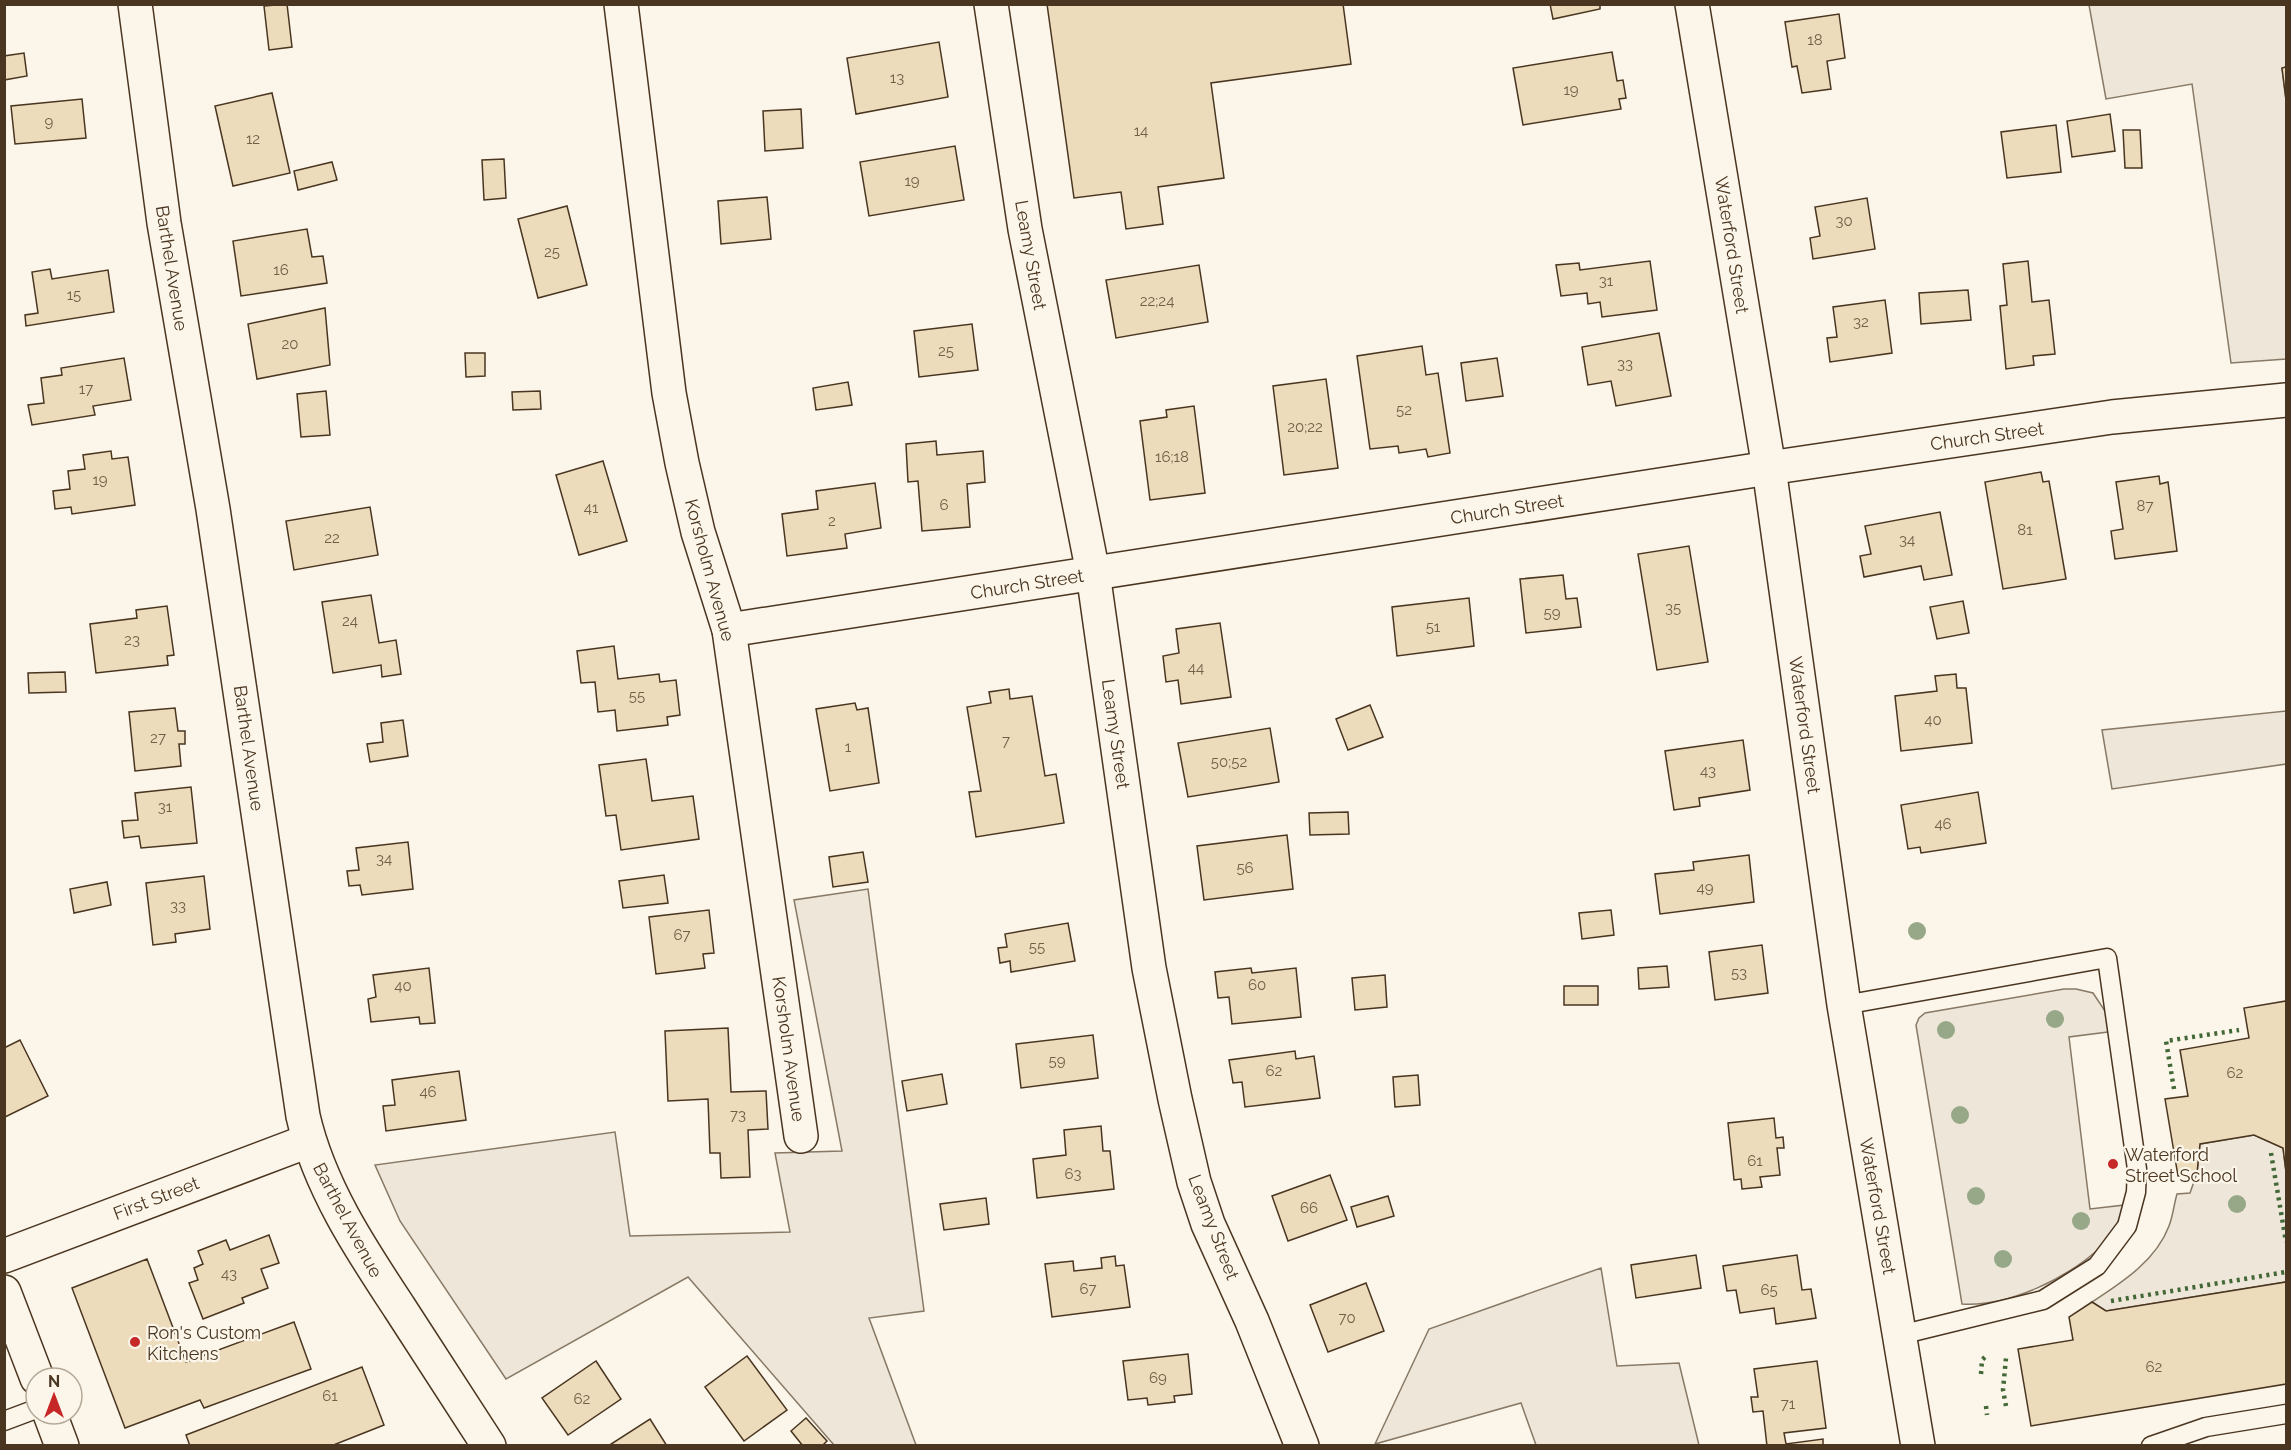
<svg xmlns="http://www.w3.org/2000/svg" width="2291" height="1450" font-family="Raleway,sans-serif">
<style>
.green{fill:#ede6d9;stroke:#887966;stroke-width:1.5}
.building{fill:#ecdcbc;stroke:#4a3520;stroke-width:1.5}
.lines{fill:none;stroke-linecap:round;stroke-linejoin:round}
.service-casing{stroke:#4a3520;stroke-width:21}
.minor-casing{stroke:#4a3520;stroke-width:36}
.tertiary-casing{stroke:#4a3520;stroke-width:36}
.service{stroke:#fbf6e9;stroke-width:18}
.minor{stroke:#fbf6e9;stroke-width:33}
.tertiary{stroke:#fbf6e9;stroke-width:33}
.hedge{stroke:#436837;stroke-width:4.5;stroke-dasharray:3 4.5;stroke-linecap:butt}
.tree{fill:#96a887}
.poi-dot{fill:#c62828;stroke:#fbf6e9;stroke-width:2}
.labels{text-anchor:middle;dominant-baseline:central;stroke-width:4.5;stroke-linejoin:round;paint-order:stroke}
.number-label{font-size:15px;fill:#725f47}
.street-label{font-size:18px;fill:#4a3520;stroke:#fbf6e9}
.poi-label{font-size:18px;fill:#4a3520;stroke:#fbf6e9;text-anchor:start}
</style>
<rect width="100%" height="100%" fill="#fbf6e9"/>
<!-- green -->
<g class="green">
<polygon points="2089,5 2286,5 2286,67 2282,68 2286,100 2286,359 2231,363 2192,84 2106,99"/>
<polygon points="2286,711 2286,764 2112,789 2102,730"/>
<polygon points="868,889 924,1311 869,1318 916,1445 834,1445 688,1277 506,1379 400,1221 375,1165 615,1132 630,1236 790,1232 775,1153 842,1151 794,900"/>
<path d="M2064,989H2076L2093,993L2111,1020V1030L2108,1032L2069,1037L2090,1209L2125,1205C2120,1220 2113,1235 2102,1246C2068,1278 2009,1307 1962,1304L1916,1025L1919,1018L1925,1013Z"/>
<path d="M2254,1135L2283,1148L2286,1172V1282L2106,1311L2092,1302C2121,1283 2156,1261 2169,1226C2173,1216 2174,1204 2177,1194L2190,1193L2197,1173L2200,1144Z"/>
<polygon points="1601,1268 1617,1366 1679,1363 1699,1445 1536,1445 1521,1403 1375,1444 1429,1329"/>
</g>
<!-- building -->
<g class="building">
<polygon points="287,4 292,47 269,50 264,6"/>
<polygon points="1047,4 1343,4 1351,64 1211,83 1224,178 1158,187 1163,224 1126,229 1121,192 1074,198"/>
<polygon points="1550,4 1600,4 1600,9 1553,19"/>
<polygon points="1839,14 1845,58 1827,61 1831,89 1802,93 1797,66 1792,67 1785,22"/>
<polygon points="939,42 948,97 856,114 847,58"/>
<polygon points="1612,52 1617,81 1623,80 1626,98 1619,99 1621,109 1523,125 1513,68"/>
<polygon points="24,53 27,76 4,80 4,56"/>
<polygon points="2286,67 2286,100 2282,68"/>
<polygon points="272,93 290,173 233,186 215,106"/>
<polygon points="82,99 86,138 15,144 11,106"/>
<polygon points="801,109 803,148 765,151 763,111"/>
<polygon points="2110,114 2115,151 2072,157 2067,121"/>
<polygon points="2056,125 2061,172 2007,178 2001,132"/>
<polygon points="2123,130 2140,130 2142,168 2125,168"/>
<polygon points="955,146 964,200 869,216 860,162"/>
<polygon points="504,159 506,198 484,200 482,160"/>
<polygon points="332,162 337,180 298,190 294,171"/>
<polygon points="767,197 771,239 721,244 718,201"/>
<polygon points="1867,198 1875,249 1813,259 1810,238 1820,236 1815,207"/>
<polygon points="567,206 587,285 538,298 518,219"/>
<polygon points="307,229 312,257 323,256 327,283 241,296 233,241"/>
<polygon points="1650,261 1657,310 1602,317 1600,302 1588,304 1587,293 1561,296 1556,265 1579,263 1580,270"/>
<polygon points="2028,261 2032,302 2049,300 2055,354 2033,356 2034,365 2006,369 2000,306 2007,305 2003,264"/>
<polygon points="1199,265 1208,322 1116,338 1106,280"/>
<polygon points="50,269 52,279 108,270 114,312 26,326 25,315 38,313 32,272"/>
<polygon points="1968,290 1971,320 1921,324 1919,293"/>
<polygon points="1885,300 1892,353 1830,362 1827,338 1837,337 1833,307"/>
<polygon points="325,308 330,365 257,379 248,324"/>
<polygon points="972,324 978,370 919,377 914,331"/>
<polygon points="1659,333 1671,396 1616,406 1611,381 1588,385 1582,347"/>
<polygon points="1422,346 1426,375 1438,373 1450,453 1428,457 1426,449 1399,453 1398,446 1370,449 1357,356"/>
<polygon points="465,353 485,353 485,376 466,377"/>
<polygon points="124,358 131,400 93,406 95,415 32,425 28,405 44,403 41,378 62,375 61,368"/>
<polygon points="1497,358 1503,396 1466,401 1461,363"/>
<polygon points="1326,379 1338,468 1284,475 1273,386"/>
<polygon points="848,382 852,405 816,410 813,388"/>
<polygon points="326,391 330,435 301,437 297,394"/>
<polygon points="540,391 541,409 513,410 512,392"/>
<polygon points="1194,406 1205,493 1150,500 1140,421 1167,417 1166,410"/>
<polygon points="936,441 937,455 983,451 985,482 967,484 970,527 922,531 918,481 908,482 906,444"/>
<polygon points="111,451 112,459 128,457 135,505 72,514 71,507 55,509 53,491 70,489 68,471 85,469 83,455"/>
<polygon points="603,461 627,541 579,555 556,475"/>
<polygon points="2041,472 2043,482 2049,481 2066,579 2003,589 1985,482"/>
<polygon points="2159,476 2160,484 2168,482 2177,551 2115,559 2111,531 2123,529 2116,482"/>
<polygon points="875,483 881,528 845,534 847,548 787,556 782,514 818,509 816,491"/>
<polygon points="370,507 378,555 294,570 286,521"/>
<polygon points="1940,512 1952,575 1924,580 1921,566 1864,577 1860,556 1871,554 1865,526"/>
<polygon points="1689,546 1708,662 1657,670 1638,554"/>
<polygon points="1563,575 1566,599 1577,598 1581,627 1526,633 1520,579"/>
<polygon points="371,595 379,643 396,640 401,674 382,677 381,665 333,673 322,602"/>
<polygon points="1469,598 1474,646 1397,656 1392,607"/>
<polygon points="1963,601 1969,633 1937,639 1930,607"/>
<polygon points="167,606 174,655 167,656 168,665 96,673 90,624 137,618 136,610"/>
<polygon points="1220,623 1231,697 1181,704 1178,680 1166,682 1163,656 1179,653 1176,629"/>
<polygon points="614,646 618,679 659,674 660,682 676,680 680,715 667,717 668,725 617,731 615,710 598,712 595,682 581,683 577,651"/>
<polygon points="65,672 66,692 29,693 28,673"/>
<polygon points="1956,674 1957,688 1966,688 1972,743 1901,751 1895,696 1937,691 1935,676"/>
<polygon points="1009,689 1010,699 1032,696 1045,776 1056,774 1064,823 976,837 969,792 981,791 967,707 991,703 989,692"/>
<polygon points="855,703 857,710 868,708 879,783 830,791 816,709"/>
<polygon points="1370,705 1383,737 1348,750 1336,719"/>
<polygon points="175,708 178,731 185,731 185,744 179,744 181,766 135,771 129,712"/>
<polygon points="403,720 408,756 370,762 367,744 383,742 381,723"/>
<polygon points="1270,728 1279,782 1188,797 1178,743"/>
<polygon points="1743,740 1750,790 1699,798 1700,806 1674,810 1665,751"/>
<polygon points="646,759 652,801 693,796 699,839 621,850 616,815 606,816 599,765"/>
<polygon points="191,787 197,843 141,848 139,836 124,838 122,821 138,820 135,793"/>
<polygon points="1978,792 1986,843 1921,853 1920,847 1908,849 1901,805"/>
<polygon points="1348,812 1349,834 1310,835 1309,813"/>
<polygon points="1287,835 1293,889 1204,900 1197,846"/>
<polygon points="408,842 413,889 362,895 360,885 349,886 347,871 359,870 356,848"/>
<polygon points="863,852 868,882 833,887 829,857"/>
<polygon points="1749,855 1754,902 1660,914 1655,874 1694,870 1693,862"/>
<polygon points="664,875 668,903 623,908 619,881"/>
<polygon points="204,876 210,929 175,934 176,942 153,945 146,883"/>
<polygon points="107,882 111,905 74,913 70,889"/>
<polygon points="709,910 714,953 703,954 705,968 656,974 649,917"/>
<polygon points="1611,910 1614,935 1582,939 1579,913"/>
<polygon points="1068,923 1075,961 1011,972 1010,961 1000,963 998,948 1007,947 1005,934"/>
<polygon points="1762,945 1768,993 1715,1000 1709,952"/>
<polygon points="1667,966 1669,987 1639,989 1638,968"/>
<polygon points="429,968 435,1023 420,1024 419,1017 371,1022 368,999 376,997 373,975"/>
<polygon points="1251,968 1252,973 1296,968 1301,1017 1232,1024 1229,997 1218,998 1215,972"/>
<polygon points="1385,975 1387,1007 1355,1010 1352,978"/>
<rect x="1564" y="986" width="34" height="19"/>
<polygon points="2286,1001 2286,1172 2283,1148 2254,1135 2200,1144 2197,1173 2178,1176 2165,1099 2188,1096 2180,1050 2249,1038 2244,1008"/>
<polygon points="728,1028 731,1092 766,1091 768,1129 748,1130 750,1177 721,1178 720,1153 710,1153 708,1099 668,1101 665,1031"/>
<polygon points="1093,1035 1098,1078 1021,1088 1016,1044"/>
<polygon points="20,1040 48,1096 5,1117 4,1048"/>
<polygon points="1295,1051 1296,1059 1314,1056 1320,1098 1245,1107 1242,1082 1233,1083 1229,1060"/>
<polygon points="459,1071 466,1120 386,1131 383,1106 395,1105 392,1080"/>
<polygon points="942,1074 947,1104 907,1111 902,1081"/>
<polygon points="1418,1075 1420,1105 1395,1107 1393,1077"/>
<polygon points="1774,1118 1776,1138 1783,1137 1784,1148 1777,1148 1780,1175 1760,1177 1762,1187 1742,1189 1741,1179 1734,1180 1728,1123"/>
<polygon points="1101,1126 1103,1151 1110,1151 1114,1189 1037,1198 1033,1159 1066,1155 1064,1130"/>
<polygon points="1330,1175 1347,1220 1288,1241 1272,1196"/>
<polygon points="1388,1196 1394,1216 1357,1227 1351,1207"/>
<polygon points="986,1198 989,1224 944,1230 940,1204"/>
<polygon points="269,1235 279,1263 261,1269 268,1288 242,1298 244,1303 203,1319 189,1283 198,1280 194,1268 203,1264 198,1251 226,1240 230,1250"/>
<polygon points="1696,1255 1701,1288 1636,1298 1631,1265"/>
<polygon points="1797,1255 1802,1290 1811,1289 1816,1318 1776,1324 1774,1308 1740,1313 1736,1290 1727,1291 1723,1266"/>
<polygon points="1115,1256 1116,1266 1124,1265 1130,1307 1052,1317 1045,1264 1073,1261 1074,1271 1102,1268 1101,1258"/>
<polygon points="147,1259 186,1362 294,1322 311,1369 204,1408 200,1400 125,1428 72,1288"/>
<polygon points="2286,1282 2286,1384 2031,1426 2018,1349 2073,1340 2069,1317 2092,1302 2106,1311"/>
<polygon points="1366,1283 1384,1331 1328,1352 1310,1305"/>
<polygon points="1188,1354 1192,1394 1174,1396 1175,1402 1148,1405 1147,1398 1128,1400 1123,1361"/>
<polygon points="747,1356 787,1410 744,1441 705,1387"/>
<polygon points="596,1361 621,1399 568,1435 542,1398"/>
<polygon points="1817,1361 1826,1428 1784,1433 1786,1444 1823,1439 1823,1446 1767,1446 1763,1411 1753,1412 1751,1397 1758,1397 1754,1369"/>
<polygon points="362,1367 384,1425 331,1446 190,1446 186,1435"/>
<polygon points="806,1418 827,1441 822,1446 803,1446 791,1431"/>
<polygon points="650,1419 667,1446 608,1446"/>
</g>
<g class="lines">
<!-- service casing -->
<g class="service-casing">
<g id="service">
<polyline points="1844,1005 2107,958 2137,1169 2136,1192 2127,1226 2097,1266 2043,1300 1900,1335"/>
<polyline points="4,1421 36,1409"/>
<polyline points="2151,1446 2206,1427 2286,1414"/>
</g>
</g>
<!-- minor casing -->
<g class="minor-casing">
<g id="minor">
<path d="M135,4L164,223L213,509L303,1116C319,1186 360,1248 399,1307C429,1353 459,1399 489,1446"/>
<polyline points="621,4 669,393 682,463 698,532 729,630 801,1136"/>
<polyline points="991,4 1025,229 1093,573 1149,968 1175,1099 1194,1182 1208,1224 1252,1321 1302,1446"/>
<polyline points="729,630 1769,468 2112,417 2286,400"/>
<polyline points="4,1256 308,1141"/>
<polyline points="4,1292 37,1378"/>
<polyline points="50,1414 62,1446"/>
</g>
</g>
<!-- tertiary casing -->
<g class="tertiary-casing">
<polyline id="tertiary" points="1692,4 1769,468 1844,1005 1918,1446"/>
</g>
<!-- service -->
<use href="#service" class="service"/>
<!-- minor -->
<use href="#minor" class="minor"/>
<!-- tertiary -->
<use href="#tertiary" class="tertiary"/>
<!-- hedge -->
<g class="hedge">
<polyline points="2174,1089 2166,1041 2239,1030"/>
<polyline points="2271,1153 2286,1242"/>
<polyline points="2111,1301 2286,1272"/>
<polyline points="1981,1374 1982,1360 1986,1356"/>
<polyline points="1986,1406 1987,1415"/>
<polyline points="2006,1406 2003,1390 2006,1358"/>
</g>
</g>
<!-- trees -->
<g class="tree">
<circle cx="1917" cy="931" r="9"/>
<circle cx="2055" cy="1019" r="9"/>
<circle cx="1946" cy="1030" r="9"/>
<circle cx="1960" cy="1115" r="9"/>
<circle cx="1976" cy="1196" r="9"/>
<circle cx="2237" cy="1204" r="9"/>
<circle cx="2081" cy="1221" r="9"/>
<circle cx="2003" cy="1259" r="9"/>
</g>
<!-- markers -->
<g class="poi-dot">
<circle cx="2113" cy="1164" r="6"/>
<circle cx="135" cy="1342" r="6"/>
</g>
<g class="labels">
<!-- number labels -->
<g class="number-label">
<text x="1815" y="40">18</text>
<text x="897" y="78">13</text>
<text x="1571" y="90">19</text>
<text x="49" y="122">9</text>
<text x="1141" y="131">14</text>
<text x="253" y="139">12</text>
<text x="912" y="181">19</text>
<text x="1844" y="221">30</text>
<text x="552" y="252">25</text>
<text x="281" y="270">16</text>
<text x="1606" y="281">31</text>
<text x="74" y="295">15</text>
<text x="1157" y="301">22;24</text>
<text x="1861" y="322">32</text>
<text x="290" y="344">20</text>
<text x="946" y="351">25</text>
<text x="1625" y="364">33</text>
<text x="86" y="389">17</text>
<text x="1404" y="410">52</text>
<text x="1305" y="427">20;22</text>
<text x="1172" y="457">16;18</text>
<text x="100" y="480">19</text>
<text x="944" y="505">6</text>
<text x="2145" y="506">87</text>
<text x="591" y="508">41</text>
<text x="832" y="521">2</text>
<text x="2025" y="530">81</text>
<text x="332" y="538">22</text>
<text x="1907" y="540">34</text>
<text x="1673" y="608">35</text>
<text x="1552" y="613">59</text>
<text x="350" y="621">24</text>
<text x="1433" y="627">51</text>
<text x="132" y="640">23</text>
<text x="1196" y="668">44</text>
<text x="637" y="696">55</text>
<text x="1933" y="720">40</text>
<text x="158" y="738">27</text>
<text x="1006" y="741">7</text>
<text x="848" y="747">1</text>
<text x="1229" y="762">50;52</text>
<text x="1708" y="771">43</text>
<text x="165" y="807">31</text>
<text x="1943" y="824">46</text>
<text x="384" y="859">34</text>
<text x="1245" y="868">56</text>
<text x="1705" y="888">49</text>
<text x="178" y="906">33</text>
<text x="682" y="935">67</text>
<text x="1037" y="947">55</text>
<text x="1739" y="973">53</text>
<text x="1257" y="985">60</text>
<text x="403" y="986">40</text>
<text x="1057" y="1061">59</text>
<text x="1274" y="1071">62</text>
<text x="2235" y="1073">62</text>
<text x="428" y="1092">46</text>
<text x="738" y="1115">73</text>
<text x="1755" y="1161">61</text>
<text x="1073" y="1174">63</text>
<text x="1309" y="1208">66</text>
<text x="229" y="1274">43</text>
<text x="1088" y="1289">67</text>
<text x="1769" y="1290">65</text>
<text x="1347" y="1318">70</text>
<text x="2154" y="1367">62</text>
<text x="1158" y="1378">69</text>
<text x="330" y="1396">61</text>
<text x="582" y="1399">62</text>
<text x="1788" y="1404">71</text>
</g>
<!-- street labels -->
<g class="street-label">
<text transform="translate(1732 245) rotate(81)">Waterford Street</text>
<text transform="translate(1031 255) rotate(80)">Leamy Street</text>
<text transform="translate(172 268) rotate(81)">Barthel Avenue</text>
<text transform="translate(1987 436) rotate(-8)">Church Street</text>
<text transform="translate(1507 509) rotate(-9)">Church Street</text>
<text transform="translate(710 570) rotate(75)">Korsholm Avenue</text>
<text transform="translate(1027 584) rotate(-9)">Church Street</text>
<text transform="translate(1805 725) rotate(82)">Waterford Street</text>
<text transform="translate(1116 734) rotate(82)">Leamy Street</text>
<text transform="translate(249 748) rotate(82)">Barthel Avenue</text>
<text transform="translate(789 1049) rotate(82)">Korsholm Avenue</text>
<text transform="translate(156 1198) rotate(-21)">First Street</text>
<text transform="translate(1878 1206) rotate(80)">Waterford Street</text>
<text transform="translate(348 1220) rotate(62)">Barthel Avenue</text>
<text transform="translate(1214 1227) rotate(69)">Leamy Street</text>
</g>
<!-- poi labels -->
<g class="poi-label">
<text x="2125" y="1154">Waterford<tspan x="2125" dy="21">Street School</tspan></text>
<text x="147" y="1332">Ron's Custom<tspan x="147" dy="21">Kitchens</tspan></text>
</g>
</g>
<!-- border -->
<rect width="2291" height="1450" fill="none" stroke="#4a3520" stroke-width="12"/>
<!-- north arrow -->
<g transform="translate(54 1396)"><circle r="28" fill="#fbf6e9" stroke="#b4a999" stroke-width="1.5"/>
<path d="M0-4.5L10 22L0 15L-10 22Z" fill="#c62828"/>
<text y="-9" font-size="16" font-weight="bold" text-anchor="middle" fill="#4a3520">N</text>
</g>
</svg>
